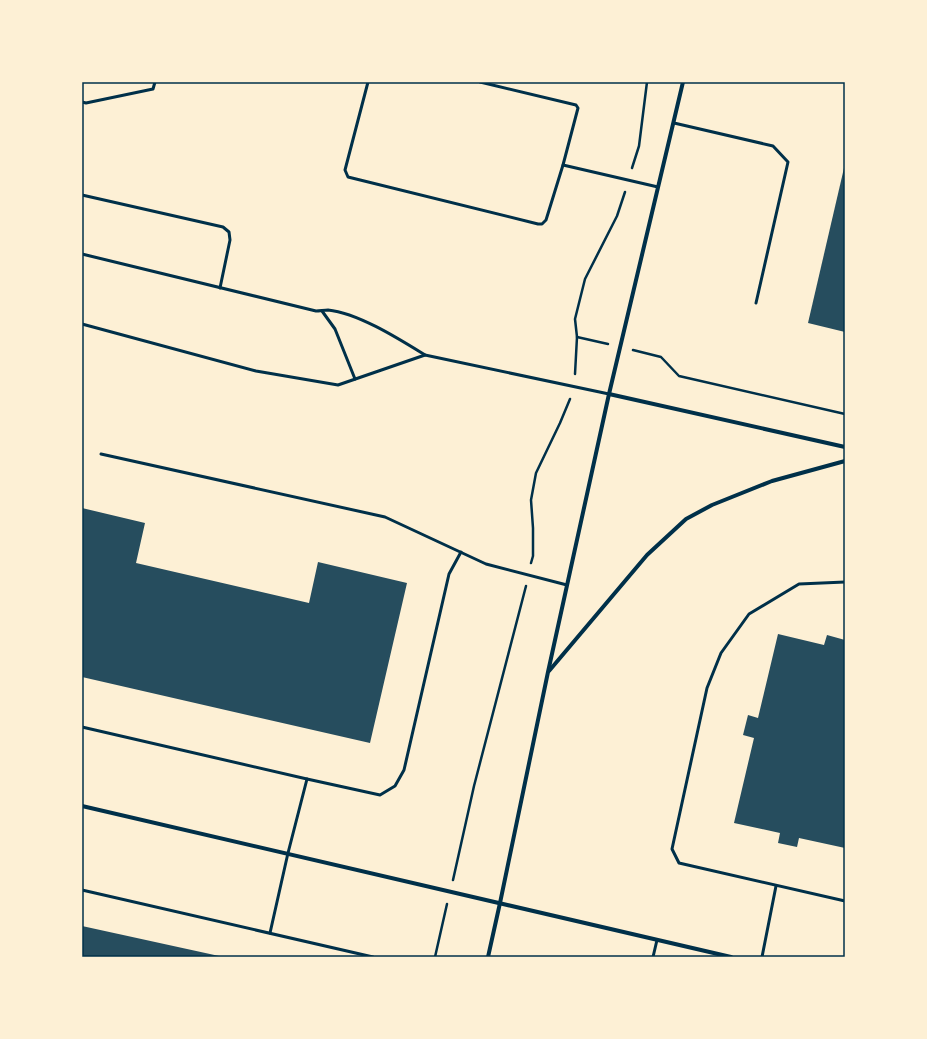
<svg xmlns="http://www.w3.org/2000/svg" width="927" height="1039" font-family="'Alegreya Sans',sans-serif">
<style>
.building{fill:#264d5e}
.lines{fill:none;stroke-linecap:round;stroke-linejoin:round}
.path{stroke:#003049;stroke-width:2.5}
.service{stroke:#003049;stroke-width:3}
.minor{stroke:#003049;stroke-width:4}
.neatline{fill:none;stroke:#003049;stroke-width:1.5}
</style>
<rect width="100%" height="100%" fill="#fdf0d5"/>
<!-- building -->
<g class="building">
<polygon points="844,168 845,168 845,332 808,323"/>
<polygon points="82,508 145,523 136,563 309,603 318,562 407,583 370,743 82,677"/>
<polygon points="778,634 824,645 827,635 845,640 844,650 845,650 845,848 799,838 797,847 778,843 780,833 734,823 754,738 743,735 748,715 758,718"/>
<polygon points="82,926 219,956 219,957 82,957"/>
</g>
<g class="lines">
<!-- path -->
<g class="path">
<polyline points="632,168 639,146 647,82"/>
<polyline points="577,337 608,344"/>
<polyline points="633,350 661,357 679,376 845,414"/>
<polyline points="575,374 577,337 575,319 585,279 617,216 625,192"/>
<polyline points="531,563 533,556 533,528 531,500 536,473 560,423 570,399"/>
<polyline points="453,880 474,786 526,586"/>
<polyline points="435,957 447,904"/>
</g>
<!-- service -->
<g class="service">
<polyline points="368,82 345,170 348,177 538,224 542,224 546,220 563,165 578,108 576,105 480,82"/>
<polyline points="82,102 86,103 153,89 155,82"/>
<polyline points="674,123 773,146 788,162 756,303"/>
<polyline points="563,165 658,187"/>
<polyline points="82,195 223,227 229,232 230,240 220,288"/>
<path d="M82,254L316,311C320,311 324,310 328,310C358,313 399,339 425,355"/>
<polyline points="322,311 335,329 355,379"/>
<polyline points="82,324 256,371 338,385 425,355 609,394"/>
<polyline points="101,454 385,517 486,564 567,585"/>
<polyline points="845,582 799,584 749,614 721,653 707,688 672,849 679,863 845,901"/>
<polyline points="82,727 307,779 380,795 395,786 404,770 449,574 461,552"/>
<polyline points="82,890 373,957"/>
<polyline points="270,933 288,853 307,779"/>
<polyline points="653,957 657,940"/>
<polyline points="762,957 776,886"/>
</g>
<!-- minor -->
<g class="minor">
<polyline points="609,394 845,447"/>
<polyline points="549,671 647,555 686,519 712,505 772,481 845,461"/>
<polyline points="82,806 731,957"/>
<polyline points="488,957 500,903 548,672 609,394 683,82"/>
</g>
</g>
<!-- border -->
<rect width="927" height="1039" fill="none" stroke="#fdf0d5" stroke-width="166"/>
<rect x="83" y="83" width="761" height="873" class="neatline"/>
</svg>
